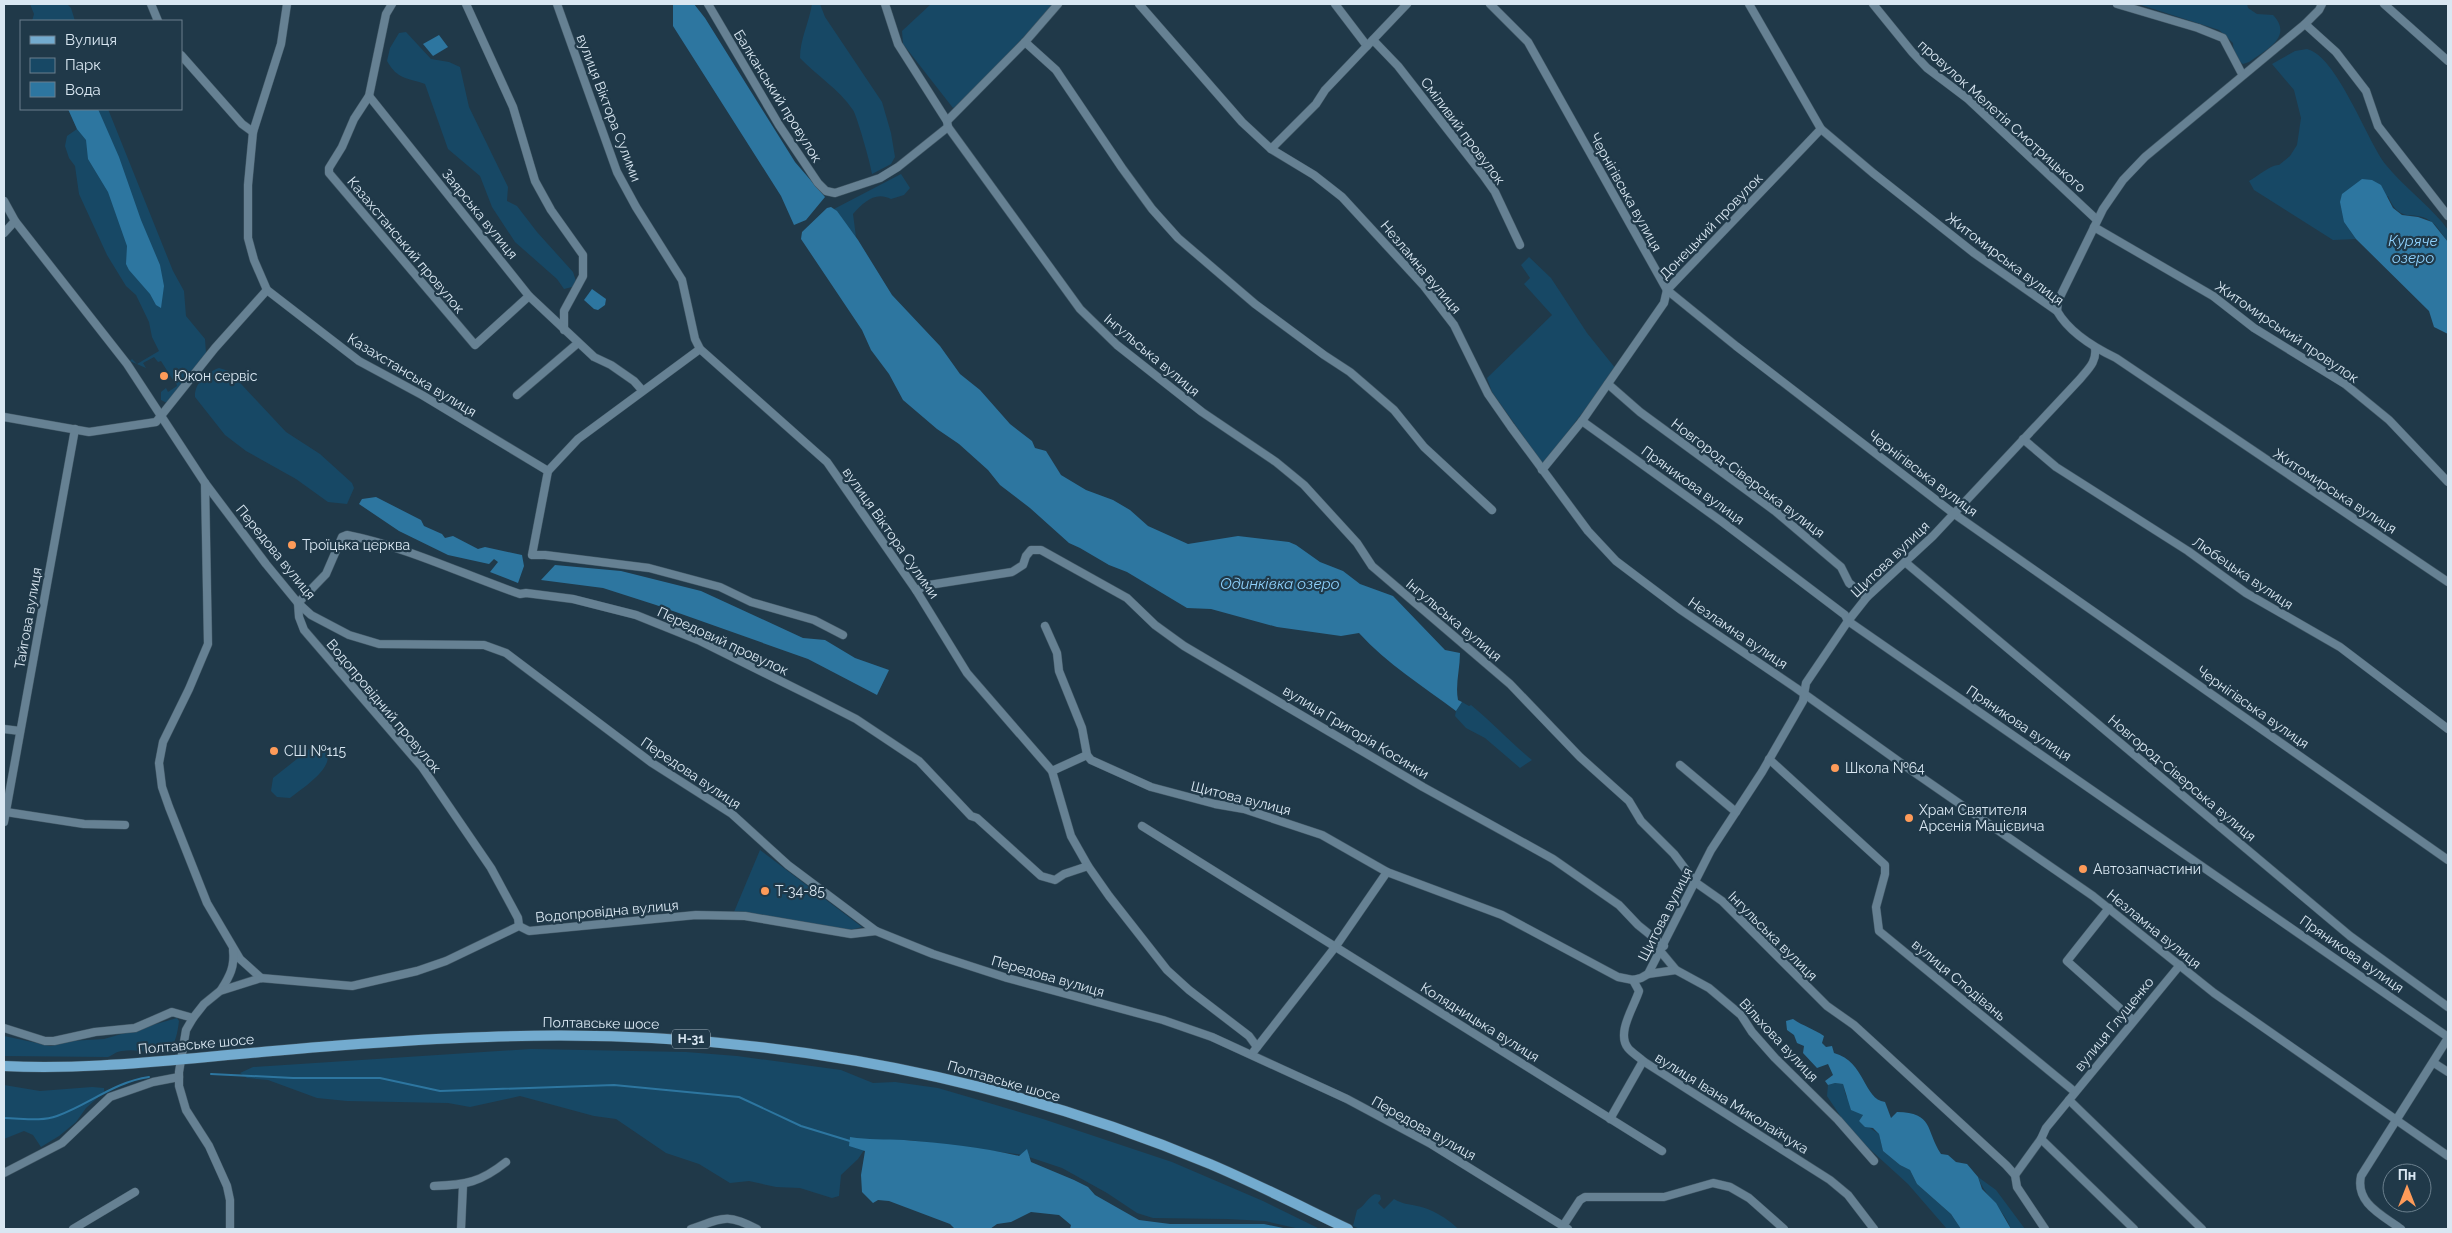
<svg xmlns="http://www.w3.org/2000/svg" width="2452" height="1233" font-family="Raleway,sans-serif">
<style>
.green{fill:#174865}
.water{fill:#2d76a0}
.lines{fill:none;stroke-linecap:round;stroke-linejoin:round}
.stream{stroke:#2d76a0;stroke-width:2}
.minor-casing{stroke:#425866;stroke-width:9}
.major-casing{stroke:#425866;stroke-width:11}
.minor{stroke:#668193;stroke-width:8}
.major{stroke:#73abcf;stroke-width:10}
.poi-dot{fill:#fe9b59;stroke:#203949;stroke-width:2}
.labels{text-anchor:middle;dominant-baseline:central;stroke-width:4.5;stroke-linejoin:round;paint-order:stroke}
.shield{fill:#203949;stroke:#a2b3bf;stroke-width:1}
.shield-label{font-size:12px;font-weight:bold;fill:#d9e7f2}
.street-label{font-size:14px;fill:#d9e7f2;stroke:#203949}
.poi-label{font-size:14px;fill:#d9e7f2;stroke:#203949;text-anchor:start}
.water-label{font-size:15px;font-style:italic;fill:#8fd1fc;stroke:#203949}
</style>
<rect width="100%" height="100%" fill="#203949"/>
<!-- green -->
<g class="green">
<polygon points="30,4 67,4 71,8 75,21 32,21 34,14"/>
<path d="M812,4H820L825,17L882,102L891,133L895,157L891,164L872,174C871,165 857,116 853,110C839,89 817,76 800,58C800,39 809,23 812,4Z"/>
<polygon points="931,4 1054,4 968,97 953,108 903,44 902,31"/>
<path d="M2138,4H2247L2248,8L2257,14L2273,15C2294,37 2265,50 2249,62L2243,64L2234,57L2233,43L2219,30Z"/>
<path d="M406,32L431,59L449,62L460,67L469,107L508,187L507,201L517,206L537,232L573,272L576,281L572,287L564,289L557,279L515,242L492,207L480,176L448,149L425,84C406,77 398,80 387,61L390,48L399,33Z"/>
<path d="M2307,49C2337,56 2367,141 2386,165C2402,185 2425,202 2442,222L2448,230V242C2443,236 2439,228 2433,223C2415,207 2401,227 2388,196L2344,222L2356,239L2333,240L2254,190L2249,181C2258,176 2272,164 2279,165L2290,156L2297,145L2301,118L2294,90L2272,64L2295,51Z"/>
<polygon points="68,109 108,109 173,271 184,291 186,316 205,339 206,353 167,403 161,400 161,392 166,388 168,392 177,386 175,379 173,380 161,361 158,362 154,357 143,363 146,368 130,361 132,359 137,364 159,351 152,337 149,322 136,295 126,286 107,255 79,194 75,166 69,158 65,146 67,136 77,129"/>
<path d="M901,174L910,188L904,195L891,199C875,191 864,202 853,214L856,237L834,209Z"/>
<polygon points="1529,257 1551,278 1587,333 1616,369 1543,464 1492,392 1487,378 1552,315 1524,284 1530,278 1521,265"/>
<path d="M219,368L229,371L286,432L320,454L352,483L354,488L347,504L328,502L296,479L246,451L225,435L195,397C194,384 207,372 219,368Z"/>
<path d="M1462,702L1469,706L1471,705C1492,722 1510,742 1532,760L1520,768L1485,738L1466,728L1455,716L1456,711Z"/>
<path d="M312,747C318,746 322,747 326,752C336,767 300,790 290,798L277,797L271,791L273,778Z"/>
<polygon points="760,850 862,927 846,931 734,912"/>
<path d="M177,1018L179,1021C173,1072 153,1046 122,1051C117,1051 113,1055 108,1057L4,1056V1036L51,1046L70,1041L104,1039Z"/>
<polygon points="531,1049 686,1052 737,1056 841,1070 873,1083 895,1082 938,1088 1043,1119 1172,1162 1263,1201 1320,1229 1300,1229 1265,1221 1227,1219 1153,1218 1137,1213 1107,1193 1062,1168 1023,1155 909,1140 870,1141 858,1159 841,1175 839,1196 832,1198 800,1188 776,1187 749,1181 730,1183 699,1164 666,1153 616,1119 594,1116 520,1096 470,1107 448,1103 347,1101 317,1098 268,1080 247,1078 240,1073 253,1067"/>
<polygon points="1835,1083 1843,1084 1846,1096 1863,1115 1859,1121 1879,1134 1883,1151 1900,1165 1910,1170 1917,1184 1951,1214 1961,1229 1947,1229 1908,1184 1851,1132 1827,1096 1828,1085"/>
<polygon points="4,1085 40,1091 92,1087 104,1088 104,1092 86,1108 76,1122 59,1136 41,1147 33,1135 24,1131 4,1139"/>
<path d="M1978,1177L1996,1190L2025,1229H2011C2004,1209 1985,1197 1978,1177Z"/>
<path d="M1375,1194L1380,1195L1381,1199L1378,1203L1384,1209L1394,1199C1403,1204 1408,1204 1417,1206C1430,1208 1449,1219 1458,1229H1360L1353,1226L1357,1210C1365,1206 1367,1198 1375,1194Z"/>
</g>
<!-- water -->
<g class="water">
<polygon points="673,4 694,4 705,18 795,162 825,197 806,220 794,225 781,196 673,26"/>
<polygon points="439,35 448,47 433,56 423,44"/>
<polygon points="68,109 98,109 119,157 141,220 160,265 164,286 161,308 156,305 150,294 129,270 126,264 127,246 108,192 88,159 86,140 77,129"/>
<polygon points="2362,179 2372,180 2381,185 2393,208 2402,215 2418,217 2432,222 2448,242 2448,334 2434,327 2429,311 2356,239 2344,222 2340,202 2342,194"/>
<path d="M831,207L837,211L858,240L892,295L940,346L960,374L980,390L1010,424L1032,441L1035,448L1046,451L1061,475L1086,490L1113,500L1130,510L1148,526L1188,544L1238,536L1289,542L1296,545L1320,562L1343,571L1360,584L1393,596L1445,650L1460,653C1460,669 1455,685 1458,700L1462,702L1456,711C1423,686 1387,664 1359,633L1341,636L1277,627L1211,609L1187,608L1127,572L1109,565L1080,548L1069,543L1030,508L1000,485L988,470L959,444L937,429L903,400L889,374L871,350L862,330L801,239L802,232L827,208Z"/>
<polygon points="592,289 606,299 605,305 598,310 594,309 584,300"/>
<polygon points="376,497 421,520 424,526 442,534 445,538 453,536 478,549 485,547 522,555 524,566 518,583 490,572 498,562 494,559 489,564 448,555 399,531 359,504 362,499"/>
<polygon points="555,565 621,571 701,591 803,638 825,640 855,658 889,670 877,695 808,659 656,605 603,588 541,580"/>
<path d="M1793,1019C1803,1026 1814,1029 1824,1036L1822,1043L1826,1047L1832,1046L1834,1053C1866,1062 1863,1099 1885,1102L1891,1118L1897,1112C1934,1113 1925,1129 1941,1154L1948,1155L1956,1162L1967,1164L1978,1177L1982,1189L1996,1203L2011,1229H1961L1951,1214L1917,1184L1910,1170L1900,1165L1883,1151L1879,1134L1873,1128L1865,1127L1859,1121L1863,1115L1851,1110L1843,1084L1835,1083L1828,1085L1825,1081L1833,1075L1828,1064L1817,1068L1803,1053L1804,1046L1797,1043L1794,1035L1787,1030L1786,1021Z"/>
<path d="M850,1137C868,1140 885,1139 904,1140C942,1143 982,1147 1019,1156L1027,1149L1031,1162L1074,1180L1088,1187L1095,1195L1139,1220L1170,1224H1264L1288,1229H1070L1071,1225L1059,1215L1031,1212L1011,1222L997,1224L990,1229H955L950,1224L889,1201L878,1200L873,1203L862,1192L861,1175L865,1151L849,1146Z"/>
</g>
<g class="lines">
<!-- stream -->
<g class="stream">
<polyline points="211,1074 293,1078 380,1078 440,1091 614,1085 739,1097 801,1126 850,1141"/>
<path d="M4,1118C21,1118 41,1122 57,1116C90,1104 114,1082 149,1077"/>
</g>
<!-- minor casing -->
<g class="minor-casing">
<g id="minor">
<polyline points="151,4 158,21"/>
<polyline points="287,4 281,44 253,132 248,185 248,238 254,260 267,290 359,361 422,395 548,471 532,555 545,555 649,568 720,587 751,602 814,620 843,635"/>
<polyline points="392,4 386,14 369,96 354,119 342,147 329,168 329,173 475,345 529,296"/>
<polyline points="466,4 513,107 535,181 551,210 583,255 583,276 564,311 564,330"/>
<polyline points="557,4 617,172 636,207 682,280 695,339 700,349 827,462 916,590 967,673 1052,771 1071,836 1088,866 1109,896 1167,970 1189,990 1249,1036 1257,1047"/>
<polyline points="708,4 779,125 818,183 826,191 835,193 880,178 898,167 948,127"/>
<polyline points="885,4 898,44 947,121 948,127 1080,309 1117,345 1202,412 1276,462 1304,485 1357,543 1372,566 1510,684 1580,757 1629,801 1641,821 1674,854 1695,882 1722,901 1827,1006 1854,1025 1878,1047 2006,1165 2015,1175 2017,1187 2045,1229"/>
<polyline points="1139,4 1242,122 1271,149 1314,175 1342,197 1424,286 1454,325 1488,394 1511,427 1588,531 1616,561 1681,610 1796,688 1908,768 2093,896 2214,993 2448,1156"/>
<polyline points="1335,4 1367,46"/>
<polyline points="1490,4 1528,42 1667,290 1736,346 1953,513 2448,860"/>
<path d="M1749,4L1821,129L1873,173L1974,253L2057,311C2069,332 2095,348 2116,358L2448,582"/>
<polyline points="1873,4 1912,52 1927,68 1968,99 2097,220"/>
<polyline points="2117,4 2198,28 2223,38 2242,74"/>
<polyline points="2384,4 2448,61"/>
<polyline points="2305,24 2336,52 2366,91 2378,126 2448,216"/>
<polyline points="1373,40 1398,66 1483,175 1495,192 1520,245"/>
<polyline points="1025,42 1056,70 1122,168 1152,209 1178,238 1255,304 1324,355 1350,372 1394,410 1424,447 1492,510"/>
<polyline points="181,55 242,124 253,132"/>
<polyline points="369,96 529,296 594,357 611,365 634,381 642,390"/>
<polyline points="947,121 1025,42 1058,4"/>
<polyline points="1271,149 1316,104 1325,90 1407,4"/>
<polyline points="4,201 15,221 127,364 205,483 266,564 298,603 311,615 349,635 379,644 484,645 506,653 652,763 732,814 788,865 876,931 933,954 1007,978 1163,1020 1212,1037 1347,1099 1431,1144 1568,1229"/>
<polyline points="2094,227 2213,296 2254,328 2345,384 2389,420 2448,482"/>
<polyline points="4,233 15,221"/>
<polyline points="2057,311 2058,301 2103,209 2123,180 2145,157 2305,24 2319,10 2322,4"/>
<polyline points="1608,384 1640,412 1775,511 1841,567 1849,583 1867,597"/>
<polyline points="517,395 578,343"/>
<polyline points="4,417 89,432 156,422 215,348 267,290"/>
<polyline points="1582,421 1721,521 1845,615 1848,621 2448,1037"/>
<polyline points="2023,439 2056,467 2188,551 2246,593 2340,647 2448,729"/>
<polyline points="1542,470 1582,421 1664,303 1667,290 1821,129"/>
<polyline points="548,471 578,439 700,349"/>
<polyline points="205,483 208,644 189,689 163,742 159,763 162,787 169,807 207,903 240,959 261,978"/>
<polyline points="1905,562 2350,936 2448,1007"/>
<polyline points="916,590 929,585 1012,572 1023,565 1026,556 1031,550 1041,550 1127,598 1155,625 1184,646 1423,787 1553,859 1619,905 1638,925 1664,946"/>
<path d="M298,603L326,574L342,537L347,535C407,547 462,574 520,594L526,593L573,599L636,615L698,640L815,698L856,719L919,761L971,816L977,818L1041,876L1055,880L1064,874L1088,866"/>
<polyline points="298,603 299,617 304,630 422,767 491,868 518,918 519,926"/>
<path d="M1045,626L1057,653L1059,671L1082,728L1087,755L1091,760L1151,787L1215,804L1244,809L1322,835L1387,872L1502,915L1618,977L1633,980L1641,978L1648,974L1711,850L1762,772L1803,701L1806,683L1848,621L1867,597L1933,536L2080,379C2088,369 2097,362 2095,348"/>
<polyline points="4,729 20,731"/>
<polyline points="1769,759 1885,865 1885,874 1876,907 1879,931 2075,1092"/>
<polyline points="1680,765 1736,812"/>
<polyline points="1052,771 1087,755"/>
<polyline points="6,812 84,824 125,825"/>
<polyline points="4,822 75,429"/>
<polyline points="1142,826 1662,1151"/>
<polyline points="2109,908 2067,961 2133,1020"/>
<polyline points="1661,952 1676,970"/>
<polyline points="1648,974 1676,970 1709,988 1741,1015 1752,1032 1775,1058 1838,1120 1874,1161"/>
<path d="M1633,980L1639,991C1634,1007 1616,1033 1628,1048C1632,1053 1639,1057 1643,1061L1830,1180L1848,1195L1874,1229"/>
<path d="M221,990C230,976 235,966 233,950"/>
<polyline points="4,1028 45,1041 54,1041 95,1032 135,1028 172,1012 193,1018"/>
<polyline points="1254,1051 1336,946 1387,872"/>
<polyline points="2434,1063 2448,1072"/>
<polyline points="2069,1100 2202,1229"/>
<polyline points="1610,1119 1643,1061"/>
<polyline points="4,1173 62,1143 110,1097 153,1082 179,1077"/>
<polyline points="2015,1175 2041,1139"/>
<path d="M434,1186C466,1185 481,1182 506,1162"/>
<polyline points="1563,1226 1580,1200 1585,1197 1664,1197 1713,1183 1730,1187 1749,1198 1784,1229"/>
<polyline points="73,1229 135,1192"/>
<polyline points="230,1229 230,1200 227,1186 209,1146 186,1110 179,1086 179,1072 186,1030 193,1018 204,1004 220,991 261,978 352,986 417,971 446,961 519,926 529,931 696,915 745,916 851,934 876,931"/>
<polyline points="461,1229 463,1185"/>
<path d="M691,1229C723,1218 726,1213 757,1229"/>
<polyline points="2134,1229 2041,1139 2046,1128 2069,1100 2180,965"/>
<path d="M2401,1229C2382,1215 2355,1203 2361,1176L2448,1038"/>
</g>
</g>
<!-- major casing -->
<g class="major-casing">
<path id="major" d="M4,1066C69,1069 133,1064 197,1058C292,1049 391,1040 487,1037C735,1027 981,1068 1210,1164C1257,1184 1302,1207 1348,1229"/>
</g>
<!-- minor -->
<use href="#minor" class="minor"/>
<!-- major -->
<use href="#major" class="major"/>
</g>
<!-- markers -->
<g class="poi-dot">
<circle cx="164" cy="376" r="5"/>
<circle cx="292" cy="545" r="5"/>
<circle cx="274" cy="751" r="5"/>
<circle cx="1835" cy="768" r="5"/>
<circle cx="1909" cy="818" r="5"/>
<circle cx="2083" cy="869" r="5"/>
<circle cx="765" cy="891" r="5"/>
</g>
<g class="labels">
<!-- shield labels -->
<rect class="shield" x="672" y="1029.5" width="38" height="19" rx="4"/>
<g class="shield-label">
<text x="691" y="1039">Н-31</text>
</g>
<!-- street labels -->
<g class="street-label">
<text transform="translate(778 96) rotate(58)">Балканський провулок</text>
<text transform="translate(609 108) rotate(69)">вулиця Віктора Сулими</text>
<text transform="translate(2002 116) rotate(42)">провулок Мелетія Смотрицького</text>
<text transform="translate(1463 131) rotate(53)">Сміливий провулок</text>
<text transform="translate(1626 192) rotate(61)">Чернігівська вулиця</text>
<text transform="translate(480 214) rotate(51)">Заярська вулиця</text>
<text transform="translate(1711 226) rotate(-46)">Донецький провулок</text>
<text transform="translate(406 245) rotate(50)">Казахстанський провулок</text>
<text transform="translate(2005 259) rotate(37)">Житомирська вулиця</text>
<text transform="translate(1421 267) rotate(50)">Незламна вулиця</text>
<text transform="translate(2287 332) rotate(34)">Житомирський провулок</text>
<text transform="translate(1152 355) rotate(40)">Інгульська вулиця</text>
<text transform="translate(412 375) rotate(31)">Казахстанська вулиця</text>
<text transform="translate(1923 473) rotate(37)">Чернігівська вулиця</text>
<text transform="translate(1748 478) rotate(37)">Новгород-Сіверська вулиця</text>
<text transform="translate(1693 485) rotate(36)">Пряникова вулиця</text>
<text transform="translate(2335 491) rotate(33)">Житомирська вулиця</text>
<text transform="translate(891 533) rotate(55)">вулиця Віктора Сулими</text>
<text transform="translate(276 552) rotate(51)">Передова вулиця</text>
<text transform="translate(1890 559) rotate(-44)">Щитова вулиця</text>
<text transform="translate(2243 573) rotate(34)">Любецька вулиця</text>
<text transform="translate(28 618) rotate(-80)">Тайгова вулиця</text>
<text transform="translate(1454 620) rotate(40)">Інгульська вулиця</text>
<text transform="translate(1738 633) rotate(34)">Незламна вулиця</text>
<text transform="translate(723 641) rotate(25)">Передовий провулок</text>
<text transform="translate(384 706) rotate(50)">Водопровідний провулок</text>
<text transform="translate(2253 707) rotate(35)">Чернігівська вулиця</text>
<text transform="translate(2019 723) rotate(34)">Пряникова вулиця</text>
<text transform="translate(1356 732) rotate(31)">вулиця Григорія Косинки</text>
<text transform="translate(691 773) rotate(34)">Передова вулиця</text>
<text transform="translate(2182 778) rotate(40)">Новгород-Сіверська вулиця</text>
<text transform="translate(1241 798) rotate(14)">Щитова вулиця</text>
<text transform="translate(607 911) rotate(-5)">Водопровідна вулиця</text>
<text transform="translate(1665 914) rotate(-63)">Щитова вулиця</text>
<text transform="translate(2154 929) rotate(39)">Незламна вулиця</text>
<text transform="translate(1773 936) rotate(45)">Інгульська вулиця</text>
<text transform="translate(2352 954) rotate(35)">Пряникова вулиця</text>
<text transform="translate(1048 976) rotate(16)">Передова вулиця</text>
<text transform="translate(1959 980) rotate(40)">вулиця Сподівань</text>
<text transform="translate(1480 1022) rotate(32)">Колядницька вулиця</text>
<text transform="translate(601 1023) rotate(1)">Полтавське шосе</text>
<text transform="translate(2114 1024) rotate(-51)">вулиця Глущенко</text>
<text transform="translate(1779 1040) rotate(47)">Вільхова вулиця</text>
<text transform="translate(196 1044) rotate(-5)">Полтавське шосе</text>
<text transform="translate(1004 1081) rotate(16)">Полтавське шосе</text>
<text transform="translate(1732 1103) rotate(32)">вулиця Івана Миколайчука</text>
<text transform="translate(1424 1128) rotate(29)">Передова вулиця</text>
</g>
<!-- poi labels -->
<g class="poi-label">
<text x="174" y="376">Юкон сервіс</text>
<text x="302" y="545">Троїцька церква</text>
<text x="284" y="751">СШ №115</text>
<text x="1845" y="768">Школа №64</text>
<text x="1919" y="810">Храм Святителя<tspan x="1919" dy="16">Арсенія Мацієвича</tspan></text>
<text x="2093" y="869">Автозапчастини</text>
<text x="775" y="891">Т-34-85</text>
</g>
<!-- water labels -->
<g class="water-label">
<text x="2413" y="241">Куряче<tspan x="2413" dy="17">озеро</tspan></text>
<text x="1280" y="584">Одинківка озеро</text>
</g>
</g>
<!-- border -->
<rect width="2452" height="1233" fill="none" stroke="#d9e7f2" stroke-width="10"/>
<!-- legend -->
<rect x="20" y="20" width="162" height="90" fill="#203949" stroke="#6a7f8d"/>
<rect x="30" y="36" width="25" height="8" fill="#73abcf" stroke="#6a7f8d"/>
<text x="65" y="45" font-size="15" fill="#d9e7f2">Вулиця</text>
<rect x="30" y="58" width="25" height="15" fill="#174865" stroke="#6a7f8d"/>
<text x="65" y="70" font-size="15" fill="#d9e7f2">Парк</text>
<rect x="30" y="82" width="25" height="15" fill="#2d76a0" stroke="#6a7f8d"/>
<text x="65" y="95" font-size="15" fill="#d9e7f2">Вода</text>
<!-- north arrow -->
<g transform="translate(2407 1188)"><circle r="24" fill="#203949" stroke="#6a7f8d"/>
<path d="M0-4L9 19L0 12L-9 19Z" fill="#fe9b59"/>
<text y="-8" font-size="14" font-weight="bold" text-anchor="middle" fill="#d9e7f2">Пн</text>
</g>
</svg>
